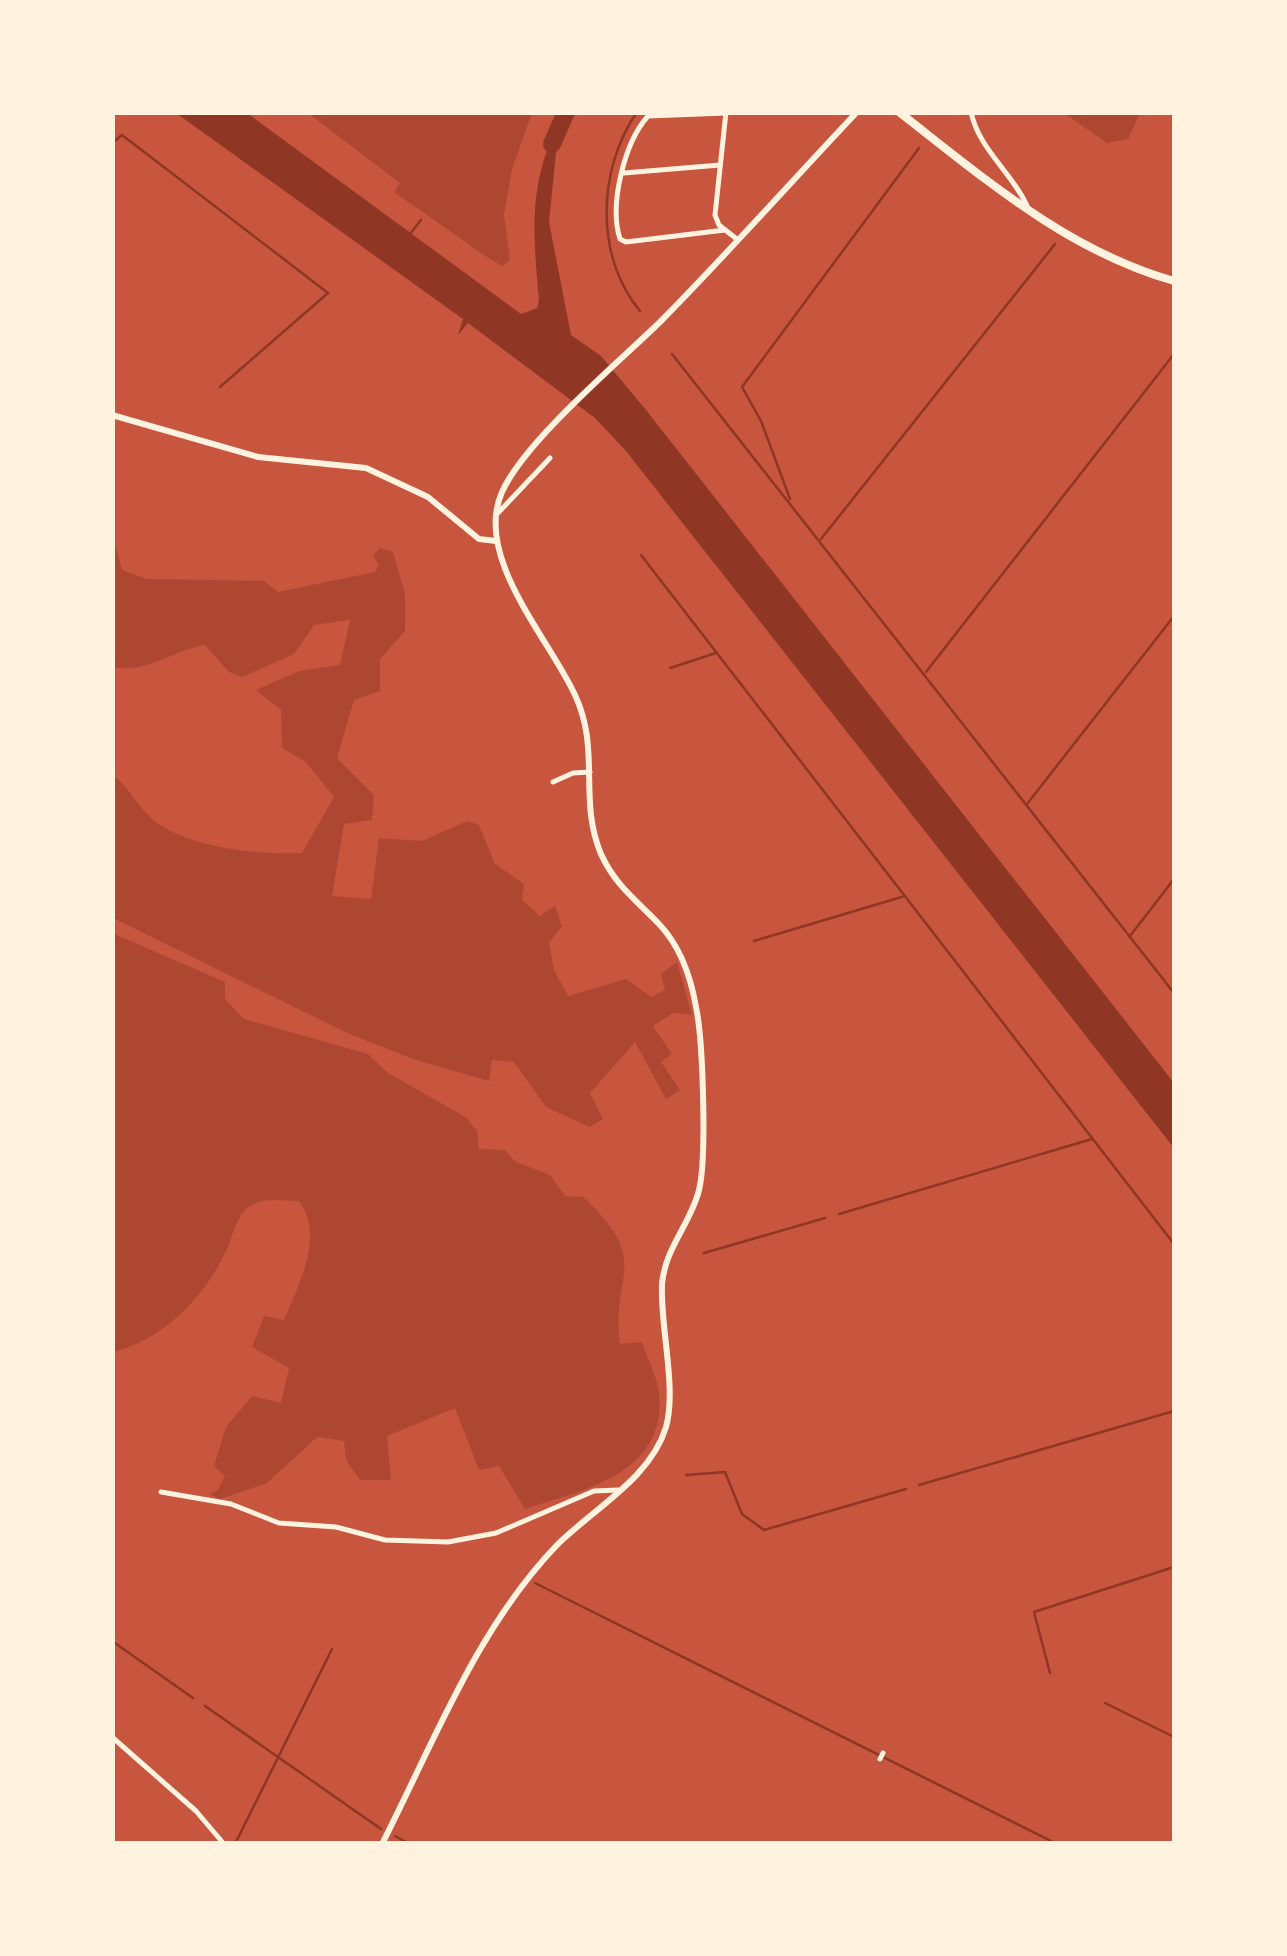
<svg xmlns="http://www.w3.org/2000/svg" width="1287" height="1956" font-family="Quicksand,sans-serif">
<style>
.green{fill:#ae4732}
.water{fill:#8f3625}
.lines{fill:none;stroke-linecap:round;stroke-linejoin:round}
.stream{stroke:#8f3625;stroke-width:2.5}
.river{stroke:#8f3625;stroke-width:18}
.minor{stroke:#fff3e0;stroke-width:5}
.tertiary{stroke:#fff3e0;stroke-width:6}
.secondary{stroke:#fff3e0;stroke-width:6}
.trunk{stroke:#fff3e0;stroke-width:8}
</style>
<rect width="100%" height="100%" fill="#c8553d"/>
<!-- green -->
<g class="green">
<polygon points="308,113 532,113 512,169 504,215 510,260 502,266 487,257 394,192 400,183"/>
<polygon points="1064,113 1140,113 1128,139 1107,143"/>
<path d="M113,537L122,570L147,579L264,581L278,592L375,572L379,565L373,556L380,548L393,552L405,594V631L380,659V691L354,700L337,758L374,795L372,820L344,824L332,896L371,899L379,838L422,841L467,821L479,825L495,864L524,884L522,900L540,916L555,906L562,926L549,943L554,970L568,996L626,979L651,997L665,990L661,974L677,962L692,1015L673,1013L653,1026L672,1054L661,1062L680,1090L666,1099L635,1042L590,1093L603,1119L590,1127L546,1107L514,1062L492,1060L489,1081L413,1059L347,1033L113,918V775C128,786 136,804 150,817C183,848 259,855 302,853L334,797L306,762L282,748L281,710L256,690L299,671L340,665L350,620L314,625L294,654L242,677L229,672L205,645C171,651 146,674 113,667Z"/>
<path d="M112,933L225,982V999L244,1019L368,1054L388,1073L467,1118L477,1131L479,1149L505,1150L514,1161L550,1175L565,1196L583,1197C654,1263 610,1272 620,1344L642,1342C647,1358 658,1379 659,1393C667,1474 584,1490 525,1509L499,1466L479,1470L455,1408L387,1436L391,1480H360L346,1460L344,1441L317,1437L267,1483L220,1499L209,1494L218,1490L225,1476L214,1466L226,1427L252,1396L281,1403L289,1368L252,1347L264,1316L284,1320C299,1284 325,1236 299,1201C280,1201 262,1196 246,1209C236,1218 232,1238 226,1251C204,1298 164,1339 113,1352Z"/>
</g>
<!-- water -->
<path class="water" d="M176,113H247L521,314L537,308L539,300C533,233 528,184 559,123L549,222L571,335L601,356L646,410L1174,1083V1148L626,451L595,418L468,323L458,335L463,319Z"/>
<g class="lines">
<!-- stream -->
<g class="stream">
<path d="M637,112C597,170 595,257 640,311"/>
<polyline points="112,143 122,135 328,293 220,387"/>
<polyline points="410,234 421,220"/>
<polyline points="672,354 1174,993"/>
<polyline points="790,499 761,421 742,387 919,148"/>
<polyline points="821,539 1055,244"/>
<polyline points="641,555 1174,1244"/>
<polyline points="670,668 716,653"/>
<polyline points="926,672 1174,354"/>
<polyline points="1027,804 1174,616"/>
<polyline points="1130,936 1174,879"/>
<polyline points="754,941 905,896"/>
<polyline points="839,1214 1092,1139"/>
<polyline points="704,1253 825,1218"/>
<polyline points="686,1475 725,1472 742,1514 764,1530 906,1489"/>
<polyline points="919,1485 1174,1411"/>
<polyline points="535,1583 1057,1844"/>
<polyline points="112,1641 193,1698"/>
<polyline points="1050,1673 1034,1612 1174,1567"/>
<polyline points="1105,1703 1174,1737"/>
<polyline points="205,1706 381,1829"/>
<polyline points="395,1836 410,1844"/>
<polyline points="235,1844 332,1649"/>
</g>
<!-- river -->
<polyline class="river" points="552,144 566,112"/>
<!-- minor -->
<g class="minor">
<polyline points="726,112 715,215 719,225 738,240"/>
<path d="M971,112C979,150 1013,173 1028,208"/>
<polyline points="624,173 720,165"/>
<path d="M725,230L626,242L620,239C609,205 624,143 648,116L726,113"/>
<polyline points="497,514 550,458"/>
<polyline points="553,782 573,773 590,772"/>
<polyline points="161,1492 231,1504 279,1523 336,1527 385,1540 448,1542 496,1533 594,1491 618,1490"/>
<polyline points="112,1737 196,1811 224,1844"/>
<polyline points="880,1759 883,1753"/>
</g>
<!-- tertiary -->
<polyline class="tertiary" points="112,415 258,457 366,468 428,497 479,539 496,541"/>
<!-- secondary -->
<path class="secondary" d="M382,1844C434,1742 477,1628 557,1545C593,1509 651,1478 666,1427C677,1388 660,1327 662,1284C665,1248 691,1223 699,1190C707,1158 703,1040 696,1007C691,978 680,946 659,924C636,900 615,885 601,854C578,800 601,750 575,695C549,638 473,557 502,492C525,441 618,363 661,321C728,253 791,182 857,112"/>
<!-- trunk -->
<path class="trunk" d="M899,112C985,179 1068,251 1174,281"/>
</g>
<!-- border -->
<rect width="1287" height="1956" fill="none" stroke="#fff3e0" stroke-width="230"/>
</svg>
